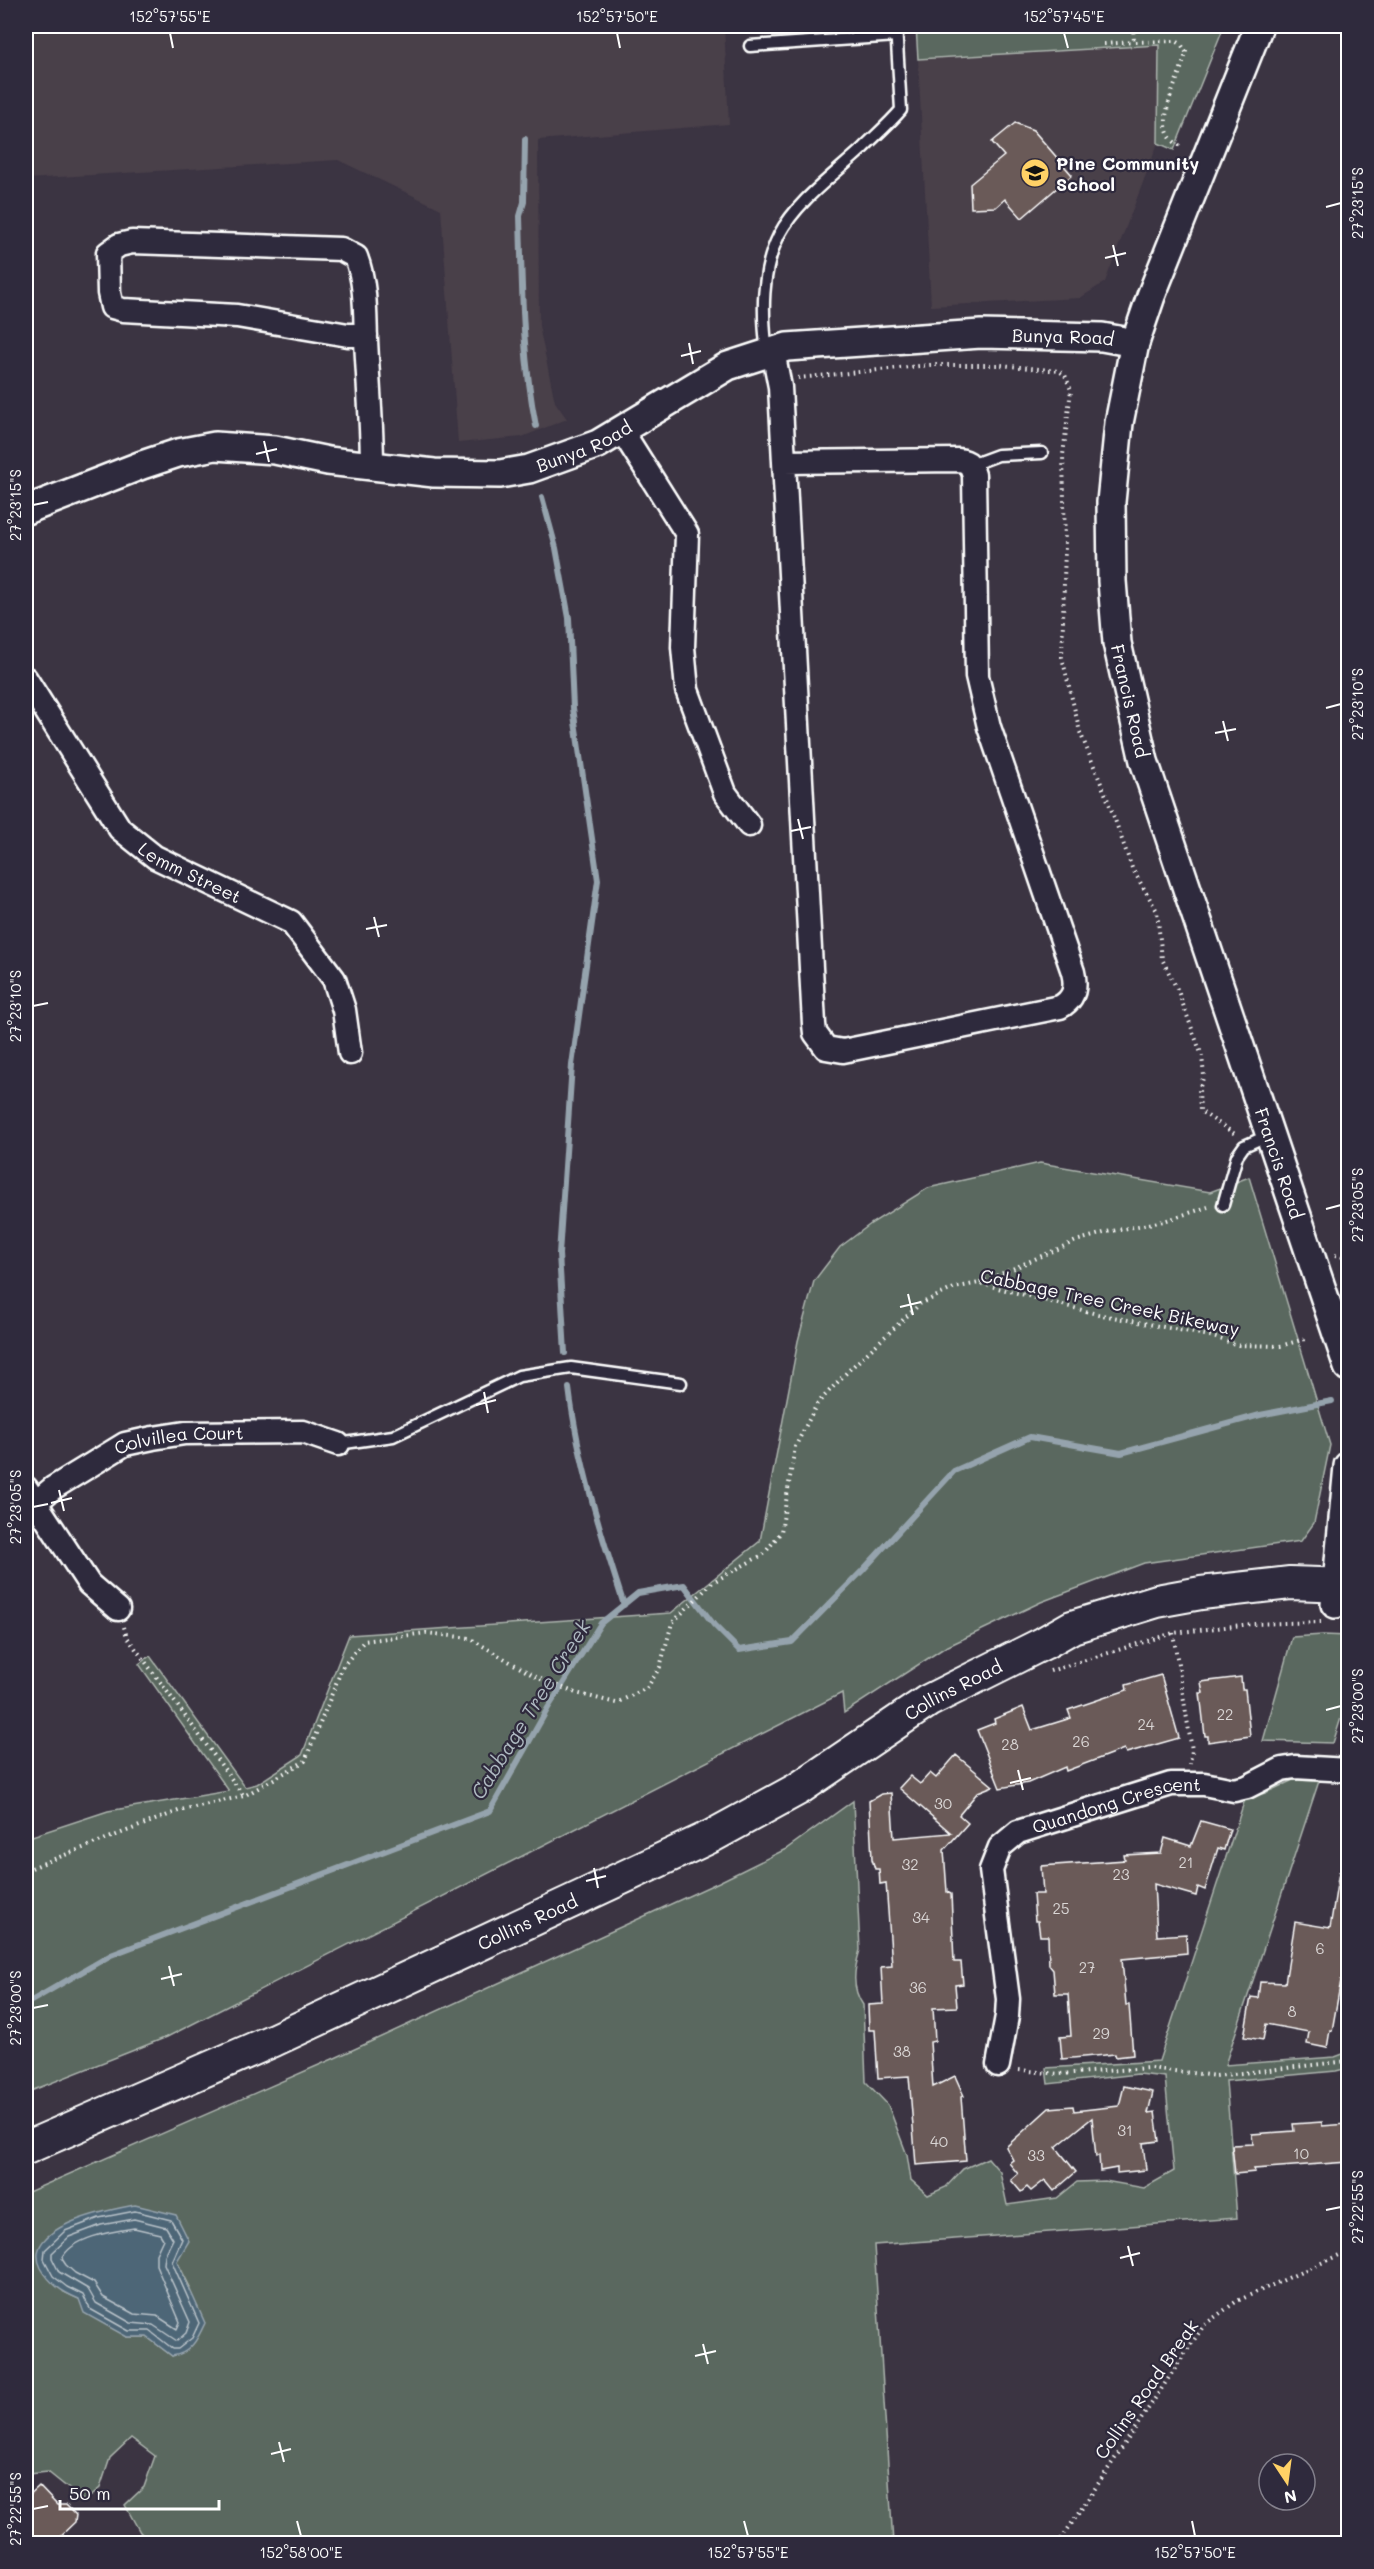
<svg xmlns="http://www.w3.org/2000/svg" width="1374" height="2569" font-family="Mali,sans-serif">
<style>
.built{fill:#493f49}
.green{fill:#5a685e;stroke:#acb4ae;stroke-width:1.5;fill-rule:evenodd}
.water{fill:#4e6677;stroke:#95a3ad;stroke-width:1.5}
.lines{fill:none;stroke-linecap:round;stroke-linejoin:round}
.shore{stroke:#b8c2c9;stroke-width:1.5}
.stream{stroke:#95a3ad;stroke-width:6}
.building{fill:#6b5a58;stroke:#fff;stroke-width:1.5}
.service-casing{stroke:#fff;stroke-width:15}
.minor-casing{stroke:#fff;stroke-width:27}
.tertiary-casing{stroke:#fff;stroke-width:32}
.secondary-casing{stroke:#fff;stroke-width:36}
.path{stroke:#fff;stroke-width:4;stroke-dasharray:1.5 4.5;stroke-linecap:butt}
.service{stroke:#2f2a3d;stroke-width:10}
.minor{stroke:#2f2a3d;stroke-width:22}
.tertiary{stroke:#2f2a3d;stroke-width:27}
.secondary{stroke:#2f2a3d;stroke-width:32}
.ticks{fill:none;stroke:#fff;stroke-width:2}
.labels{text-anchor:middle;dominant-baseline:central;stroke-width:4.5;stroke-linejoin:round;paint-order:stroke}
.number-label{font-size:15px;fill:#dad6d5}
.poi-label{font-size:18px;font-weight:bold;fill:#fff;stroke:#2f2a3d;text-anchor:start}
.street-label{font-size:18px;fill:#fff;stroke:#2f2a3d}
.water-label{font-size:20px;font-style:italic;fill:#afbac2;stroke:#2f2a3d}
.neatline{fill:none;stroke:#fff;stroke-width:2}
.ticks-label{font-size:15px;text-anchor:middle;fill:#fff}
</style>
<rect width="100%" height="100%" fill="#3b3442"/>
<filter id="ink" filterUnits="userSpaceOnUse"><feTurbulence type="fractalNoise" baseFrequency=".0167" numOctaves="2"/><feDisplacementMap in="SourceGraphic" scale="12" xChannelSelector="R" yChannelSelector="G"/><feConvolveMatrix kernelMatrix="1 2 1 2 8 2 1 2 1" color-interpolation-filters="sRGB"/></filter>
<g filter="url(#ink)">
<!-- built -->
<g class="built">
<polygon points="26,26 724,26 729,124 538,140 539,326 555,402 567,419 522,437 458,443 441,209 338,160 26,179"/>
<polygon points="1159,45 1158,143 1105,282 1080,298 931,306 918,59"/>
</g>
<!-- green -->
<g class="green">
<polygon points="916,26 1224,26 1174,150 1158,143 1159,45 918,59"/>
<polygon points="1040,1163 1210,1192 1249,1177 1330,1445 1314,1523 1301,1541 1144,1563 1041,1602 944,1648 844,1713 842,1693 167,2037 26,2093 26,1838 108,1811 229,1791 139,1664 150,1656 245,1787 257,1784 302,1755 349,1635 671,1613 760,1541 798,1341 814,1281 840,1247 872,1223 928,1188"/>
<polygon points="1323,1635 1348,1636 1348,1696 1333,1743 1263,1741 1292,1637"/>
<path d="M1293,1780L1319,1781L1225,2065L1335,2057L1348,2052V2068L1336,2071L1226,2081L1237,2218L874,2245L893,2543H151L140,2532L125,2505L144,2487L155,2456L131,2438L110,2458L100,2488L84,2501L48,2472L29,2474L26,2468V2408L29,2407L26,2373V2193L335,2058L719,1882L786,1849L853,1801L860,1950C854,1969 851,1988 863,2005L866,2082L888,2105L907,2155L911,2180L928,2195L946,2187L963,2169L988,2158L1000,2172L1007,2205L1057,2198L1077,2182L1105,2181L1144,2188L1174,2171L1165,2077L1138,2074L1048,2084L1046,2068L1159,2061L1245,1799L1265,1793ZM177,2261L190,2287L172,2356L147,2337H127L79,2299L64,2292Z"/>
</g>
<!-- water -->
<path class="water" d="M135,2205L176,2215L189,2241L177,2261L205,2323C198,2338 191,2354 172,2356L147,2337H127L84,2313L79,2299C62,2292 50,2284 41,2268C20,2226 109,2210 135,2205Z"/>
<g class="lines">
<!-- shore -->
<g class="shore">
<polygon points="135,2211 171,2220 182,2239 172,2262 199,2323 192,2338 178,2349 173,2349 150,2331 129,2331 90,2309 83,2295 67,2287 53,2276 44,2259 45,2250 65,2231 99,2218"/>
<polygon points="134,2219 166,2227 173,2239 165,2255 164,2264 190,2322 186,2333 177,2341 153,2325 131,2323 96,2303 88,2289 59,2272 52,2258 52,2253 69,2237 101,2225"/>
<path d="M134,2228L160,2234L163,2239L156,2254V2265L180,2322L177,2329L157,2316L134,2314L103,2297L94,2283L75,2273L66,2265L62,2259C71,2237 114,2231 134,2228Z"/>
</g>
<!-- stream -->
<g class="stream">
<path d="M525,139L524,202L520,216C522,286 522,357 536,426"/>
<polyline points="542,497 556,548 569,618 573,708 598,880 572,1065 559,1254 565,1353"/>
<path d="M569,1388C578,1462 601,1534 624,1605"/>
<polyline points="26,2004 111,1955 490,1811 548,1708 601,1623 638,1593 684,1585 714,1625 739,1650 792,1642 862,1571 954,1471 1030,1437 1121,1453 1260,1415 1332,1401"/>
</g>
</g>
<!-- building -->
<g class="building">
<polygon points="1015,123 1033,130 1072,175 1022,218 1005,199 996,207 971,208 970,184 1004,156 992,142"/>
<polygon points="1161,1675 1179,1738 1126,1753 1124,1749 1066,1771 1065,1767 1028,1783 1000,1788 977,1730 995,1723 994,1719 1023,1707 1032,1730 1071,1718 1068,1710 1127,1690 1126,1685"/>
<polygon points="1241,1677 1242,1689 1245,1689 1250,1736 1208,1742 1208,1736 1205,1736 1200,1693 1203,1693 1201,1682"/>
<polygon points="956,1755 993,1786 978,1792 959,1815 968,1823 944,1850 947,1892 951,1894 954,1962 961,1962 963,1984 955,1985 957,2007 933,2008 935,2041 930,2042 933,2087 955,2076 964,2096 961,2097 966,2161 916,2165 909,2076 878,2078 875,2030 869,2030 868,2005 883,2004 881,1967 892,1966 886,1883 880,1884 879,1869 875,1869 872,1859 869,1801 881,1794 891,1793 894,1838 951,1833 899,1788 910,1776 920,1784 930,1773 936,1778"/>
<polygon points="1201,1821 1230,1829 1224,1850 1218,1848 1205,1890 1198,1887 1196,1896 1154,1884 1157,1936 1186,1934 1187,1953 1122,1959 1126,2005 1129,2005 1133,2055 1116,2057 1115,2054 1062,2059 1060,2037 1071,2036 1068,1994 1055,1994 1053,1970 1049,1965 1048,1936 1040,1936 1038,1921 1035,1921 1033,1894 1043,1894 1041,1866 1125,1860 1124,1855 1161,1853 1165,1838 1191,1846"/>
<polygon points="1339,1872 1348,1872 1348,1981 1341,1980 1332,2031 1330,2030 1327,2048 1307,2044 1309,2032 1266,2024 1263,2040 1244,2037 1251,1997 1258,1998 1260,1982 1285,1983 1295,1922 1330,1928"/>
<polygon points="1124,2086 1153,2092 1148,2113 1155,2112 1159,2141 1143,2143 1146,2170 1117,2173 1117,2168 1100,2171 1099,2155 1096,2157 1092,2118 1056,2147 1076,2172 1054,2191 1045,2180 1031,2191 1027,2187 1021,2192 1011,2180 1018,2174 1009,2163 1013,2160 1006,2147 1049,2108 1073,2106 1074,2111 1119,2106"/>
<polygon points="1322,2122 1322,2126 1348,2124 1348,2162 1254,2169 1255,2172 1235,2174 1232,2145 1253,2144 1252,2134 1294,2131 1293,2124"/>
<polygon points="39,2486 57,2505 66,2505 76,2515 75,2522 52,2544 26,2544 26,2498"/>
</g>
<g class="lines">
<!-- service casing -->
<g class="service-casing">
<g id="service">
<polyline points="750,46 897,36"/>
<path d="M767,353C762,314 761,271 779,235C797,201 834,175 862,149C875,136 889,124 901,110L896,26"/>
<polyline points="971,465 998,455 1042,453"/>
<polyline points="1223,1205 1237,1156 1244,1146 1271,1134"/>
<polyline points="338,1444 393,1436 519,1376 571,1368 681,1383"/>
</g>
</g>
<!-- minor casing -->
<g class="minor-casing">
<g id="minor">
<path d="M366,335H348L237,316L123,310L112,307L109,293L108,253L119,245L132,242L341,249L356,257C366,283 365,313 366,340C368,382 372,424 372,466"/>
<path d="M773,351L780,387L784,462L814,1024L815,1033L826,1048L843,1051L1060,1007C1074,999 1077,988 1073,972L989,727L977,676L974,475C971,465 969,461 958,460L784,462"/>
<polyline points="622,431 687,534 683,647 687,690 725,793 749,825"/>
<path id="s1" d="M26,679L120,829L155,857L291,922L334,979L344,1010L350,1053"/>
<polyline points="26,1488 89,1584 118,1609"/>
<path id="s2" d="M35,1503L53,1488L125,1444L153,1438L185,1433L303,1432L338,1444"/>
<path id="s3" d="M998,2065L1007,2016L1008,1999L991,1870L1000,1847L1018,1832L1171,1784H1204L1234,1790L1247,1787L1282,1769L1295,1767L1348,1770"/>
</g>
</g>
<!-- tertiary casing -->
<g class="tertiary-casing">
<g id="tertiary">
<path id="s4" d="M1259,26L1151,296L1135,343L1119,423L1111,502L1112,581L1117,643L1144,761L1348,1367"/>
<path id="s5" d="M26,510L142,465L178,453L215,446L275,450L328,461L434,473L500,474L529,469L598,444L728,366L787,347L981,334L1102,337L1135,343"/>
<polyline points="1335,1604 1348,1466"/>
</g>
</g>
<!-- secondary casing -->
<g class="secondary-casing">
<g id="secondary">
<path id="s6" d="M26,2148L274,2040L712,1836L798,1789L928,1701L1044,1643L1072,1627L1157,1601L1201,1593L1290,1583L1348,1585"/>
</g>
</g>
<!-- path -->
<g class="path">
<path d="M1133,26L1134,42L1176,41L1181,44L1186,52C1182,77 1146,130 1181,146"/>
<polyline points="1104,44 1134,42"/>
<polyline points="798,378 930,365 1001,365 1059,371 1065,375 1071,390 1063,455 1065,546 1062,657 1080,732 1109,803 1132,868 1157,911 1162,959 1178,991 1202,1056 1204,1076 1199,1089 1200,1111 1235,1134"/>
<polyline points="1335,1255 1348,1258"/>
<polyline points="980,1283 1076,1241 1107,1232 1164,1221 1208,1207"/>
<polyline points="124,1627 127,1637 244,1796"/>
<polyline points="1173,1633 1192,1750 1190,1764"/>
<polyline points="1050,1671 1173,1633 1251,1624 1321,1622"/>
<polyline points="26,1870 181,1810 244,1796 305,1761 343,1666 364,1641 426,1633 469,1638 538,1678 576,1693 616,1703 647,1688 660,1667 672,1623 713,1582 764,1554 781,1532 795,1447 817,1404 849,1370 920,1304 954,1288 979,1283 1097,1314 1210,1336 1238,1345 1280,1346 1305,1339"/>
<polyline points="1019,2070 1059,2074 1150,2068 1216,2076 1348,2061"/>
<polyline points="1058,2544 1204,2325 1237,2301 1348,2251"/>
</g>
<!-- service -->
<use href="#service" class="service"/>
<!-- minor -->
<use href="#minor" class="minor"/>
<!-- tertiary -->
<use href="#tertiary" class="tertiary"/>
<!-- secondary -->
<use href="#secondary" class="secondary"/>
</g>
</g>
<!-- ticks -->
<path class="ticks" d="M170,33L173,48M617,33L620,48M1064,33L1068,48M1326,207L1341,203M1113,245L1118,266M1105,258L1126,253M689,343L693,364M681,356L701,351M264,441L269,462M256,454L277,449M33,505L48,502M1326,708L1341,704M1223,721L1228,741M1215,733L1236,729M798,819L803,839M791,831L811,827M374,917L379,937M366,929L387,925M33,1006L48,1003M1326,1209L1341,1205M908,1294L913,1315M900,1307L921,1302M484,1392L488,1413M476,1405L496,1400M59,1490L64,1511M51,1503L72,1498M33,1507L48,1504M1326,1710L1341,1706M1018,1770L1023,1790M1010,1783L1031,1778M594,1868L598,1888M586,1881L606,1876M169,1966L174,1986M161,1979L182,1974M33,2008L48,2005M1326,2210L1341,2207M1128,2246L1133,2266M1120,2258L1140,2253M703,2344L708,2364M695,2356L716,2351M279,2442L284,2462M271,2454L291,2449M33,2509L48,2506M297,2521L301,2536M744,2521L748,2536M1192,2521L1195,2536"/>
<!-- icons -->
<defs>
<g id="school-disc" transform="scale(1.5)"><circle r="9.5" fill="#ffd166" stroke="#2f2a3d"/><path d="M0-5L7-2L0 1L-7-2ZM-4 1L0 2.5L4 1V4Q0 6-4 4Z" fill="#111"/></g>
</defs>
<g fill-rule="evenodd">
<use href="#school-disc" x="1035" y="173"/>
</g>
<g class="labels">
<!-- number labels -->
<g class="number-label">
<text x="1225" y="1714">22</text>
<text x="1146" y="1724">24</text>
<text x="1081" y="1741">26</text>
<text x="1010" y="1744">28</text>
<text x="943" y="1803">30</text>
<text x="1186" y="1862">21</text>
<text x="910" y="1864">32</text>
<text x="1121" y="1874">23</text>
<text x="1061" y="1908">25</text>
<text x="921" y="1917">34</text>
<text x="1320" y="1948">6</text>
<text x="1087" y="1967">27</text>
<text x="918" y="1987">36</text>
<text x="1292" y="2011">8</text>
<text x="1101" y="2033">29</text>
<text x="902" y="2051">38</text>
<text x="1125" y="2130">31</text>
<text x="939" y="2141">40</text>
<text x="1301" y="2153">10</text>
<text x="1036" y="2155">33</text>
</g>
<!-- poi labels -->
<g class="poi-label">
<text x="1056" y="163">Pine Community<tspan x="1056" dy="21">School</tspan></text>
</g>
<!-- street labels -->
<g class="street-label">
<text stroke="none"><textPath href="#s5" startOffset="1080">Bunya Road</textPath></text>
<text stroke="none"><textPath href="#s5" startOffset="576">Bunya Road</textPath></text>
<text stroke="none"><textPath href="#s4" startOffset="702">Francis Road</textPath></text>
<text stroke="none"><textPath href="#s1" startOffset="260">Lemm Street</textPath></text>
<text stroke="none"><textPath href="#s4" startOffset="1188">Francis Road</textPath></text>
<text transform="translate(1110 1302) rotate(12)">Cabbage Tree Creek Bikeway</text>
<text stroke="none"><textPath href="#s2" startOffset="162">Colvillea Court</textPath></text>
<text stroke="none"><textPath href="#s6" startOffset="1036">Collins Road</textPath></text>
<text stroke="none"><textPath href="#s3" startOffset="348">Quandong Crescent</textPath></text>
<text stroke="none"><textPath href="#s6" startOffset="550">Collins Road</textPath></text>
<text transform="translate(1146 2389) rotate(-55)">Collins Road Break</text>
</g>
<!-- water labels -->
<g class="water-label">
<text transform="translate(530 1709) rotate(-58)">Cabbage Tree Creek</text>
</g>
</g>
<!-- margin -->
<rect width="1374" height="2569" fill="none" stroke="#2f2a3d" stroke-width="66"/>
<!-- north arrow -->
<g transform="translate(1287 2482) rotate(167)"><circle r="28" fill="#2f2a3d" stroke="#827f8b" stroke-width="1.5"/>
<path d="M0-4.5L10 22L0 15L-10 22Z" fill="#ffd166"/>
<text y="-9" font-size="16" font-weight="bold" text-anchor="middle" fill="#ffffff">N</text>
</g>
<!-- scale -->
<path d="M60 2500v9h159v-9" fill="none" stroke="#ffffff" stroke-width="3"/>
<text x="69" y="2500" font-size="18" fill="#ffffff" stroke="#2f2a3d" stroke-width="4.5" paint-order="stroke">50 m</text>
<rect x="33" y="33" width="1308" height="2503" class="neatline"/>
<g class="ticks-label">
<text x="170" y="22">152°57'55"E</text>
<text x="617" y="22">152°57'50"E</text>
<text x="1064" y="22">152°57'45"E</text>
<text transform="translate(1358 203) rotate(-90)" y="5">27°23'15"S</text>
<text transform="translate(16 505) rotate(-90)" y="5">27°23'15"S</text>
<text transform="translate(1358 704) rotate(-90)" y="5">27°23'10"S</text>
<text transform="translate(16 1006) rotate(-90)" y="5">27°23'10"S</text>
<text transform="translate(1358 1205) rotate(-90)" y="5">27°23'05"S</text>
<text transform="translate(16 1507) rotate(-90)" y="5">27°23'05"S</text>
<text transform="translate(1358 1706) rotate(-90)" y="5">27°23'00"S</text>
<text transform="translate(16 2008) rotate(-90)" y="5">27°23'00"S</text>
<text transform="translate(1358 2207) rotate(-90)" y="5">27°22'55"S</text>
<text transform="translate(16 2509) rotate(-90)" y="5">27°22'55"S</text>
<text x="301" y="2558">152°58'00"E</text>
<text x="748" y="2558">152°57'55"E</text>
<text x="1195" y="2558">152°57'50"E</text>
</g>
</svg>
